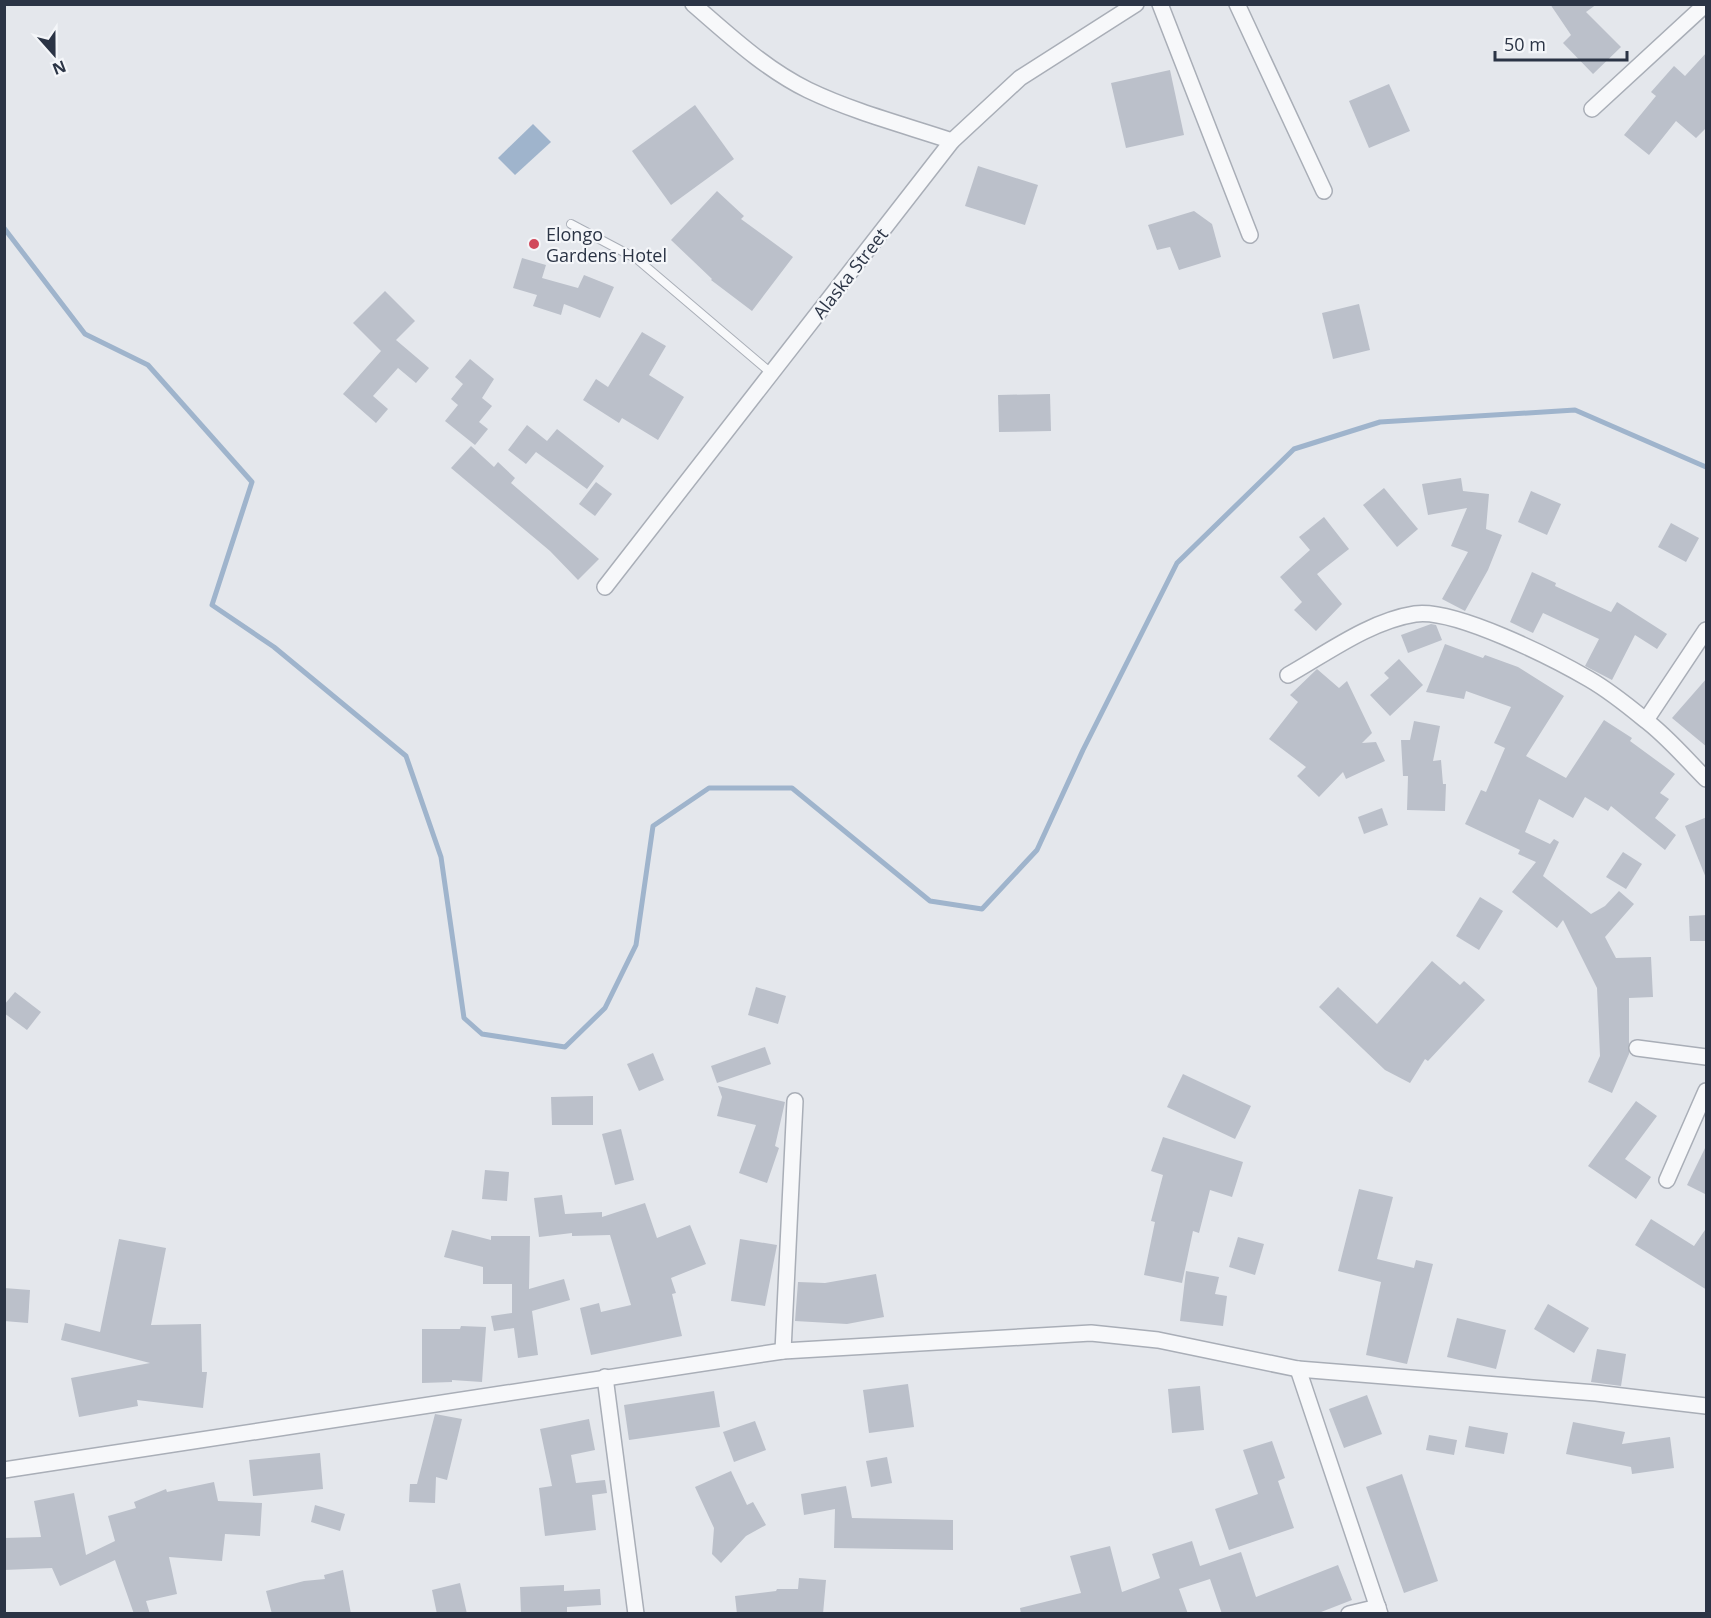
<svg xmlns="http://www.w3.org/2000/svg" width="1711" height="1618" font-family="'Open Sans',sans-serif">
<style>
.water{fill:#9fb4cc}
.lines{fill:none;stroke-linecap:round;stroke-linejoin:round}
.stream{stroke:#9fb4cc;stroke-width:5}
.building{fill:#bbc0ca}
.lane-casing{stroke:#a9aeb7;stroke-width:10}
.street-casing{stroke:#a9aeb7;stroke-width:18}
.lane{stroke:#f7f8fa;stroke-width:8}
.street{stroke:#f7f8fa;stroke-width:15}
.poi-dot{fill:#d1495b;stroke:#f4f6f9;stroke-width:2}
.labels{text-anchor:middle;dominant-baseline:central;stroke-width:4.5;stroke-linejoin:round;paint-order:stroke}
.poi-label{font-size:18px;fill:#2b3445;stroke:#f4f6f9;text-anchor:start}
.street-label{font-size:18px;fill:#2b3445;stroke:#f4f6f9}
</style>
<rect width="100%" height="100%" fill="#e4e7ec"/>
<!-- water -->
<polygon class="water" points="533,124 551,142 515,175 498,158"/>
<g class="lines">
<!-- stream -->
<polyline class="stream" points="4,228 85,334 148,365 252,482 212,605 274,647 406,756 441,857 464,1018 482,1034 565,1047 605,1008 636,945 653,826 709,788 792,788 930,901 982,909 1037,850 1083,750 1177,563 1294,449 1380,422 1575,410 1706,467"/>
</g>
<!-- building -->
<g class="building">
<polygon points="1550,4 1597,4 1586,12 1621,47 1593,74 1563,43 1571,35"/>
<polygon points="1707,52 1707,127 1696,138 1676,121 1649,155 1624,135 1656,96 1651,92 1674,66 1685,76"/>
<polygon points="1170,70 1184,135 1126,148 1111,83"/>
<polygon points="1389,84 1410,131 1369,148 1349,101"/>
<polygon points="695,105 734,159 671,205 632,151"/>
<polygon points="978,166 1038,185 1025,225 965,206"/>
<polygon points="717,191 744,216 741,219 793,257 752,311 711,280 712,279 671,240"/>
<polygon points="1194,211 1212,224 1221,257 1179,270 1170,247 1157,250 1148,225"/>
<polygon points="522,258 546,265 542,278 578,288 584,275 614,287 600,318 564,304 561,315 533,306 537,295 513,288"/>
<polygon points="385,291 415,321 396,340 429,368 416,383 398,368 373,396 388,409 376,423 343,394 381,351 353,323"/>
<polygon points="1359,304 1370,350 1333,359 1322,313"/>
<polygon points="642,332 666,346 649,375 684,397 658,440 622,418 619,423 583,400 596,379 608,387"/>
<polygon points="470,359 494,379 482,398 492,406 479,422 488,429 475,445 445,421 458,405 451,399 463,384 455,377"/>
<polygon points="1050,394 1051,431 999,432 998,395"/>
<polygon points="527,425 547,441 557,429 604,466 587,489 536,452 526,464 508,450"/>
<polygon points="471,446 494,467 498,462 515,478 511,483 599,559 578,580 550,551 451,468"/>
<polygon points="1461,478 1463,491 1489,494 1486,529 1502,535 1488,570 1465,611 1442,599 1468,552 1451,546 1467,508 1428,515 1422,484"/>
<polygon points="596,482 612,494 595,516 579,504"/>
<polygon points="1384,488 1418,529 1397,547 1363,505"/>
<polygon points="1531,491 1561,504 1547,535 1518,522"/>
<polygon points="1324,517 1349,549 1317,574 1342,604 1316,631 1294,610 1302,602 1280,577 1310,550 1299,537"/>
<polygon points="1671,523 1699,538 1686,562 1658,547"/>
<polygon points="1532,572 1556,583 1555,586 1611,612 1617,602 1667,634 1657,649 1635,635 1612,680 1585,666 1599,639 1543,613 1533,633 1510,622"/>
<polygon points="1431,624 1436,625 1442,640 1408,653 1401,635"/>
<polygon points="1445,644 1483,658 1485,655 1518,667 1564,696 1526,756 1566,778 1604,720 1632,738 1630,741 1675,774 1660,793 1669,799 1655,818 1676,835 1665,850 1611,806 1608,811 1585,797 1573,818 1539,799 1525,832 1550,844 1554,839 1559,842 1543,876 1591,914 1605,906 1619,891 1634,904 1605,937 1616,958 1651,957 1653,997 1629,998 1629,1054 1612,1093 1588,1082 1600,1056 1597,988 1563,920 1557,928 1512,892 1536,862 1518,854 1520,850 1465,824 1481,790 1486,792 1505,748 1494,743 1511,707 1466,691 1464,699 1426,692"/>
<polygon points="1399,659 1423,685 1390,716 1370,695 1389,678 1384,673"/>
<polygon points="1317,669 1339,688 1347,681 1372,733 1362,743 1376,742 1385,761 1346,779 1343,772 1319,797 1297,776 1306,767 1269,739 1298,702 1290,695"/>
<polygon points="1707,678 1707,747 1672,718"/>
<polygon points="1414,721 1440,726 1433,761 1441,760 1443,784 1446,784 1445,811 1407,810 1408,776 1403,776 1401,740 1410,740"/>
<polygon points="1382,808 1388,825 1364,834 1358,817"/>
<polygon points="1707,817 1707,877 1706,878 1685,826"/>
<polygon points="1623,852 1642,864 1626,889 1606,877"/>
<polygon points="1480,897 1503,911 1479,950 1456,936"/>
<polygon points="1707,915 1707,941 1690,941 1689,916"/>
<polygon points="1432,961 1460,985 1464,981 1485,1000 1428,1061 1425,1059 1410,1083 1385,1070 1319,1007 1338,987 1377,1024"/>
<polygon points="756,987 786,996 778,1024 748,1015"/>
<polygon points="15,992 41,1012 27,1030 4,1013 4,1005"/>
<polygon points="765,1047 771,1064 717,1083 711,1066"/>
<polygon points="653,1053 664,1080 639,1091 627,1064"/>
<polygon points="1183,1074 1251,1106 1235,1139 1167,1107"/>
<polygon points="718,1086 785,1102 775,1146 779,1148 767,1183 739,1173 756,1125 717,1116 722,1097"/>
<polygon points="593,1096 593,1125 552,1125 551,1097"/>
<polygon points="1636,1101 1657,1116 1625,1159 1651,1177 1636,1199 1588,1166"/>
<polygon points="621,1129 634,1180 615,1185 602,1134"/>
<polygon points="1163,1137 1243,1162 1232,1197 1210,1190 1199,1233 1193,1231 1182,1283 1144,1275 1155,1222 1151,1221 1163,1175 1151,1171"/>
<polygon points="1707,1144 1707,1195 1687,1185"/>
<polygon points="485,1170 509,1172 507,1201 482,1199"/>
<polygon points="1359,1189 1393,1197 1377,1259 1414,1268 1416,1260 1433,1264 1407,1364 1366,1355 1381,1282 1338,1271"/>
<polygon points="562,1195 565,1214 602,1212 602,1217 645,1203 657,1238 690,1225 706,1264 671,1278 676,1293 672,1294 682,1336 591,1355 580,1308 599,1303 601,1312 631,1305 610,1235 572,1236 572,1233 539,1237 534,1198"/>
<polygon points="1651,1219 1694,1246 1707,1227 1707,1290 1635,1245"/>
<polygon points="452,1230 491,1240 491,1236 530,1236 529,1289 564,1279 570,1300 532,1311 538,1355 518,1358 514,1328 494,1331 491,1316 512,1313 512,1284 483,1284 483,1267 444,1257"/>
<polygon points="1238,1237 1264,1244 1255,1275 1229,1267"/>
<polygon points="119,1239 166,1248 151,1325 201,1324 202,1372 207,1372 203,1408 137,1400 138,1406 79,1417 71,1378 150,1363 61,1340 65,1323 100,1332"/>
<polygon points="740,1239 777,1245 765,1306 731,1301"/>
<polygon points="1186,1271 1219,1277 1215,1294 1227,1296 1223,1326 1180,1321"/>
<polygon points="876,1274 884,1317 847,1324 795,1321 798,1282 825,1283"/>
<polygon points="4,1288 30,1290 28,1323 4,1321"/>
<polygon points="1548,1304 1589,1328 1574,1353 1534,1329"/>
<polygon points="1457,1318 1506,1330 1496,1369 1447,1357"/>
<polygon points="461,1326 486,1327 482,1382 452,1380 452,1382 422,1383 422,1329 460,1329"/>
<polygon points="1597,1349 1626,1354 1621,1386 1591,1382"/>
<polygon points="908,1384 914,1427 869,1433 863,1390"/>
<polygon points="1200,1386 1204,1430 1172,1433 1168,1389"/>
<polygon points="714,1391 720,1427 629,1440 624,1405"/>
<polygon points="1367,1395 1382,1434 1344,1448 1329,1409"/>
<polygon points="435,1414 462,1419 447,1480 436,1477 435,1503 409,1502 410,1484 417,1484"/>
<polygon points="589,1419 595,1450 571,1455 576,1483 605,1480 607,1493 592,1495 596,1530 545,1536 539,1488 552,1486 540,1429"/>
<polygon points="755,1421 766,1450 734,1462 723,1432"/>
<polygon points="1573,1422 1625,1432 1622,1444 1670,1437 1674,1468 1632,1474 1631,1467 1566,1454"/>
<polygon points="1469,1426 1508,1433 1504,1454 1465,1447"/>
<polygon points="1429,1435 1457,1440 1454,1455 1426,1450"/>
<polygon points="1272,1441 1285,1478 1278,1481 1294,1528 1229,1550 1215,1509 1258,1494 1243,1450"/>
<polygon points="320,1453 323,1489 253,1496 249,1460"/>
<polygon points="887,1457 892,1483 871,1487 866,1461"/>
<polygon points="731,1471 747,1505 753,1502 766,1525 746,1536 721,1563 712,1554 714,1528 695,1487"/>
<polygon points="1402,1474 1438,1581 1404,1593 1366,1487"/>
<polygon points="214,1482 218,1501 262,1503 260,1536 225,1534 222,1561 169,1557 177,1594 146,1601 150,1614 134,1614 115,1560 60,1586 52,1568 4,1570 4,1538 41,1537 34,1501 74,1493 86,1555 115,1541 108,1516 136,1508 134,1502 166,1489 167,1492"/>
<polygon points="846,1486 852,1518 953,1520 953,1550 834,1548 835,1509 804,1515 801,1494"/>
<polygon points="315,1505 345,1514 340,1531 311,1522"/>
<polygon points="1192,1541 1200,1566 1241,1552 1256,1597 1338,1565 1352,1600 1316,1614 1222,1614 1210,1579 1179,1589 1188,1614 1021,1614 1020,1608 1081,1593 1070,1556 1110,1546 1122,1592 1160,1578 1152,1554"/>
<polygon points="343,1570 351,1614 272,1614 266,1591 304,1581 325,1579 324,1575"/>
<polygon points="799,1578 826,1580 823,1614 737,1614 735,1596 776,1591 777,1589 798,1589"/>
<polygon points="460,1583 467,1614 437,1614 432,1590"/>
<polygon points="564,1585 564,1591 600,1589 601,1605 567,1607 567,1614 521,1614 520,1587"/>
</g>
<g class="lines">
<!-- lane casing -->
<g class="lane-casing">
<polyline id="lane" points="571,224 637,259 771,373"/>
</g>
<!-- street casing -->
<g class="street-casing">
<g id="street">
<path d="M693,4C729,35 765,69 808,90C854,112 904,125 952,141"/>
<polyline points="1160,4 1250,235"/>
<polyline points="1237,4 1324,191"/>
<polyline points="1592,109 1706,4"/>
<polyline points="605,587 952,141 1020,78 1136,4"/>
<path d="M1288,675C1327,653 1370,621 1415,614C1454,608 1553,658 1589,679C1608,690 1627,705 1644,719C1667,736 1686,759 1706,779"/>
<polyline points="1646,720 1706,630"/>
<polyline points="1637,1048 1706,1057"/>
<polyline points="1667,1180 1706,1091"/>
<polyline points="783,1351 795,1101"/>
<polyline points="1298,1369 1380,1614"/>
<polyline points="605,1377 636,1614"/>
<polyline points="4,1470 783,1351 1091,1333 1158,1340 1298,1369 1596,1393 1706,1406"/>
<polyline points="1349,1614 1378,1607"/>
</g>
</g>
<!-- lane -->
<use href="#lane" class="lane"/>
<!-- street -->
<use href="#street" class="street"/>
</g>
<!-- markers -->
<circle class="poi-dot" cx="534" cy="244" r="6"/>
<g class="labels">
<!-- poi labels -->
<g class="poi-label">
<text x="546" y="234">Elongo<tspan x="546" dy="21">Gardens Hotel</tspan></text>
</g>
<!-- street labels -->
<g class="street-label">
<text transform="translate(850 273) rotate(-52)">Alaska Street</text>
</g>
</g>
<!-- border -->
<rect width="1711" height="1618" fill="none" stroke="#2b3445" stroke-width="12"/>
<!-- north arrow -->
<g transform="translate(54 54) rotate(159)" stroke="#f4f6f9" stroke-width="4.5" paint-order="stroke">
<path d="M0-4.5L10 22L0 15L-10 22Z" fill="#2b3445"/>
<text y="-9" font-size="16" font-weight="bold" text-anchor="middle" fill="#2b3445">N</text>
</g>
<!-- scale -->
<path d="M1495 51v9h132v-9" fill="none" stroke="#2b3445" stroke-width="3"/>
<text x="1504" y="51" font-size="18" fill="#2b3445" stroke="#f4f6f9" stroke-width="4.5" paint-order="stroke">50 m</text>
</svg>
